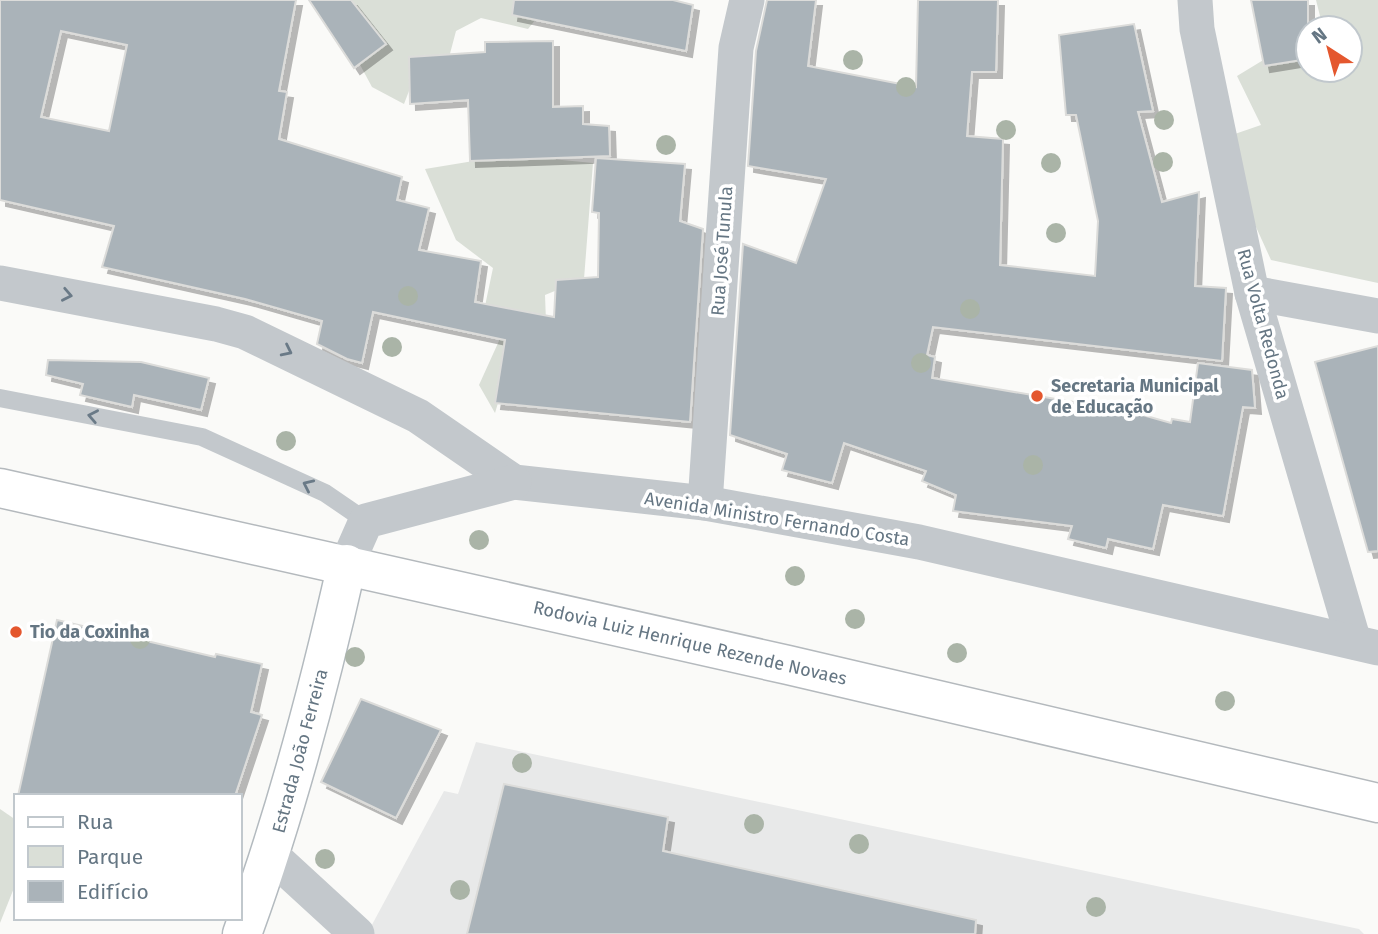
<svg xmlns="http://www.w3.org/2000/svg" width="1378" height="934" font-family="'Fira Sans',sans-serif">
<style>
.built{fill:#e8e9e9}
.green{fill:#dadfd7}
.building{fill:#aab3b9;stroke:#dcdcda;stroke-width:2;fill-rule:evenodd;filter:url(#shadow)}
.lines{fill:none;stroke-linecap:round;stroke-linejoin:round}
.secondary-casing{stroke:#b3babf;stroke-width:41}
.highway-casing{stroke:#b4b9bd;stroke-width:41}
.lane{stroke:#c3c8cc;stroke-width:18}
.street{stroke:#c3c8cc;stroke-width:35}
.secondary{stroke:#fff;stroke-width:38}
.highway{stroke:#fff;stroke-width:38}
.tree{fill:#aab4a7}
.oneway{stroke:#6a7a87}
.poi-dot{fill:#e4572e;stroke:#fff;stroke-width:2.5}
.labels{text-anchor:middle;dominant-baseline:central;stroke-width:7;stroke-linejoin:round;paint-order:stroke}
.street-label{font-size:18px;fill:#657683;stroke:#fff}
.poi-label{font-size:18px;font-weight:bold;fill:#657683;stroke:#fff;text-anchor:start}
</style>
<defs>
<filter id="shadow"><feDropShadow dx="6" dy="6" stdDeviation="0" flood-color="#0004"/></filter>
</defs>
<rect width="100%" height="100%" fill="#fafaf8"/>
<!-- built -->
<polygon class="built" points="476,742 1359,929 1364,934 367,934 444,791 458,794"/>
<!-- green -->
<g class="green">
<polygon points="325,0 538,0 540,14 528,29 481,18 456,31 447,65 417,70 404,104 372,87"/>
<polygon points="1316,0 1378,0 1378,283 1271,260 1251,216 1229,136 1261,125 1237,76 1278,51 1308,47 1308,70 1350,70 1350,28 1323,28"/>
<polygon points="510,155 593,163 584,279 545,295 548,375 506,376 495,413 479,385 503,332 481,325 493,268 456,240 425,169"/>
<polygon points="0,809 16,820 16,883 0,923"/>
</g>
<!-- building -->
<g class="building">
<path d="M0,0H296L279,91L287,92L279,139L402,177L397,200L429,208L419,250L481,261L475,302L554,317L556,280L598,277L599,213L592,212L596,158L685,164L680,221L703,229L690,422L495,403L505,340L373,312L362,363L347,359L317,344L322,321L245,299L102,267L114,226L0,200ZM61,31L127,45L109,131L41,117Z"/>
<polygon points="309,0 351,0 386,44 354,68"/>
<polygon points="514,0 673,0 693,5 686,51 512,15"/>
<polygon points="767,0 816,0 808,66 916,87 918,0 998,0 996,72 972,72 967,136 1003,139 1000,265 1095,276 1098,221 1076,115 1066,115 1059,35 1134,24 1153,111 1138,112 1162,202 1199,192 1195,286 1226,288 1222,361 933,327 927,355 935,357 932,378 1132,412 1171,423 1172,419 1190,422 1198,363 1252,370 1255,408 1243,407 1223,516 1163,505 1153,549 1108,539 1106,548 1068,539 1072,526 953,511 956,495 922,481 926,471 844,443 832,483 782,470 787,454 730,435 743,244 796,263 826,179 748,166 756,51"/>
<polygon points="1251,0 1308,0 1308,59 1264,66"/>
<polygon points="553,41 553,107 583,106 583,124 609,126 610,156 470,161 468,100 410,104 409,57 485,52 485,42"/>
<polygon points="1378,346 1378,551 1368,552 1315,362"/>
<polygon points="48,360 141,362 209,378 201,410 134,395 132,407 80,395 83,384 46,375"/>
<polygon points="57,620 215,657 216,654 262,664 251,712 262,715 235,796 18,796"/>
<polygon points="361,699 441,730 396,818 321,782"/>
<polygon points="504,784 668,817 663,851 976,920 975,934 467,934"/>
</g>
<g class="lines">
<!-- secondary casing -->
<g class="secondary-casing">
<path id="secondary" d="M242,934C286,814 319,689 347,564"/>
</g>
<!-- highway casing -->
<g class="highway-casing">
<polyline id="highway" points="0,488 788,665 1378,803"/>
</g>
<!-- lane -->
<polyline class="lane" points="0,398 202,437 325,493 366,521"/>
<!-- street -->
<g class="street">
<polyline points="1195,0 1197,29 1252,293 1354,642"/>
<polyline points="0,283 216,324 245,332 418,416 514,482 705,503 919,542 1378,648"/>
<polyline points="1252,293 1378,316"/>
<polyline points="705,503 736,48 747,0"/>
<polyline points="347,564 366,521 514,482"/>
<polyline points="271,855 357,934"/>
</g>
<!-- secondary -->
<use href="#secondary" class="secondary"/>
<!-- highway -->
<use href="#highway" class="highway"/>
</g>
<!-- trees -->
<g class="tree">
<circle cx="853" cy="60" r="10"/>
<circle cx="906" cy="87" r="10"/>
<circle cx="1164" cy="120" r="10"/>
<circle cx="1006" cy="130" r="10"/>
<circle cx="666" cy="145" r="10"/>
<circle cx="1163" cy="162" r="10"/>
<circle cx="1051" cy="163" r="10"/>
<circle cx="1056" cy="233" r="10"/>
<circle cx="408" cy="296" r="10"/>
<circle cx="970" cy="309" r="10"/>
<circle cx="392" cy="347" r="10"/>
<circle cx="921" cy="363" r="10"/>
<circle cx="286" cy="441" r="10"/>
<circle cx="1033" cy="465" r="10"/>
<circle cx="479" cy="540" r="10"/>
<circle cx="795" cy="576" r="10"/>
<circle cx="855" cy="619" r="10"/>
<circle cx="140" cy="639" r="10"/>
<circle cx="957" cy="653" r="10"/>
<circle cx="355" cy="657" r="10"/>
<circle cx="1225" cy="701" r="10"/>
<circle cx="522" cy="763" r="10"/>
<circle cx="754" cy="824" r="10"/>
<circle cx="859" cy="844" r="10"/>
<circle cx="325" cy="859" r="10"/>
<circle cx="460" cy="890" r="10"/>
<circle cx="1096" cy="907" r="10"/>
</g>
<!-- one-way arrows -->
<defs><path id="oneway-chevron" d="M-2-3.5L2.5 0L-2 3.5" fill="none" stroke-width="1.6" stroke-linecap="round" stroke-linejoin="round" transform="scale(1.75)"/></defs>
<g class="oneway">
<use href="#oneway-chevron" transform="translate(67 295) rotate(11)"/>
<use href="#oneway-chevron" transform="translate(287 351) rotate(26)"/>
<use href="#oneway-chevron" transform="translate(93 416) rotate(-169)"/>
<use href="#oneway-chevron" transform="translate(308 485) rotate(-155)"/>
</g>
<!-- markers -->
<g class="poi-dot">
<circle cx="1037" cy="396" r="7"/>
<circle cx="16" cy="632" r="7"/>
</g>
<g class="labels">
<!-- street labels -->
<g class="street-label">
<text transform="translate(722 251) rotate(-86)">Rua José Tunula</text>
<text transform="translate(1263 324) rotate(75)">Rua Volta Redonda</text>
<text transform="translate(777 519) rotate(9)">Avenida Ministro Fernando Costa</text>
<text transform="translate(690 643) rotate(13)">Rodovia Luiz Henrique Rezende Novaes</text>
<text transform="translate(300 751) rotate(-75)">Estrada João Ferreira</text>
</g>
<!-- poi labels -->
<g class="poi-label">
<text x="1051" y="386">Secretaria Municipal<tspan x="1051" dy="21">de Educação</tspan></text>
<text x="30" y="632">Tio da Coxinha</text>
</g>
</g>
<!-- legend -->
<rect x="14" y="794" width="228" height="126" fill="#ffffff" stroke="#c1c8cd" stroke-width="2"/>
<rect x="28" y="817" width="35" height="10" fill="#ffffff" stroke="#c1c8cd" stroke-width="2"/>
<text x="77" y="829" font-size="21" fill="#657683">Rua</text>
<rect x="28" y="846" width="35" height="21" fill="#dadfd7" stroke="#c1c8cd" stroke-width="2"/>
<text x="77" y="864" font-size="21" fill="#657683">Parque</text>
<rect x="28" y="881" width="35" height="21" fill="#aab3b9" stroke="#c1c8cd" stroke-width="2"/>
<text x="77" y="899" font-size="21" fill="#657683">Edifício</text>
<!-- north arrow -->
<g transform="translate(1329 49) rotate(324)"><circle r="33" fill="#ffffff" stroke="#c1c8cd" stroke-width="2"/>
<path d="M0-5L12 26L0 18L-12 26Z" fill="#e4572e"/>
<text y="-10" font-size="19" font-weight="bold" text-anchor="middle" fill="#657683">N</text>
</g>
</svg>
